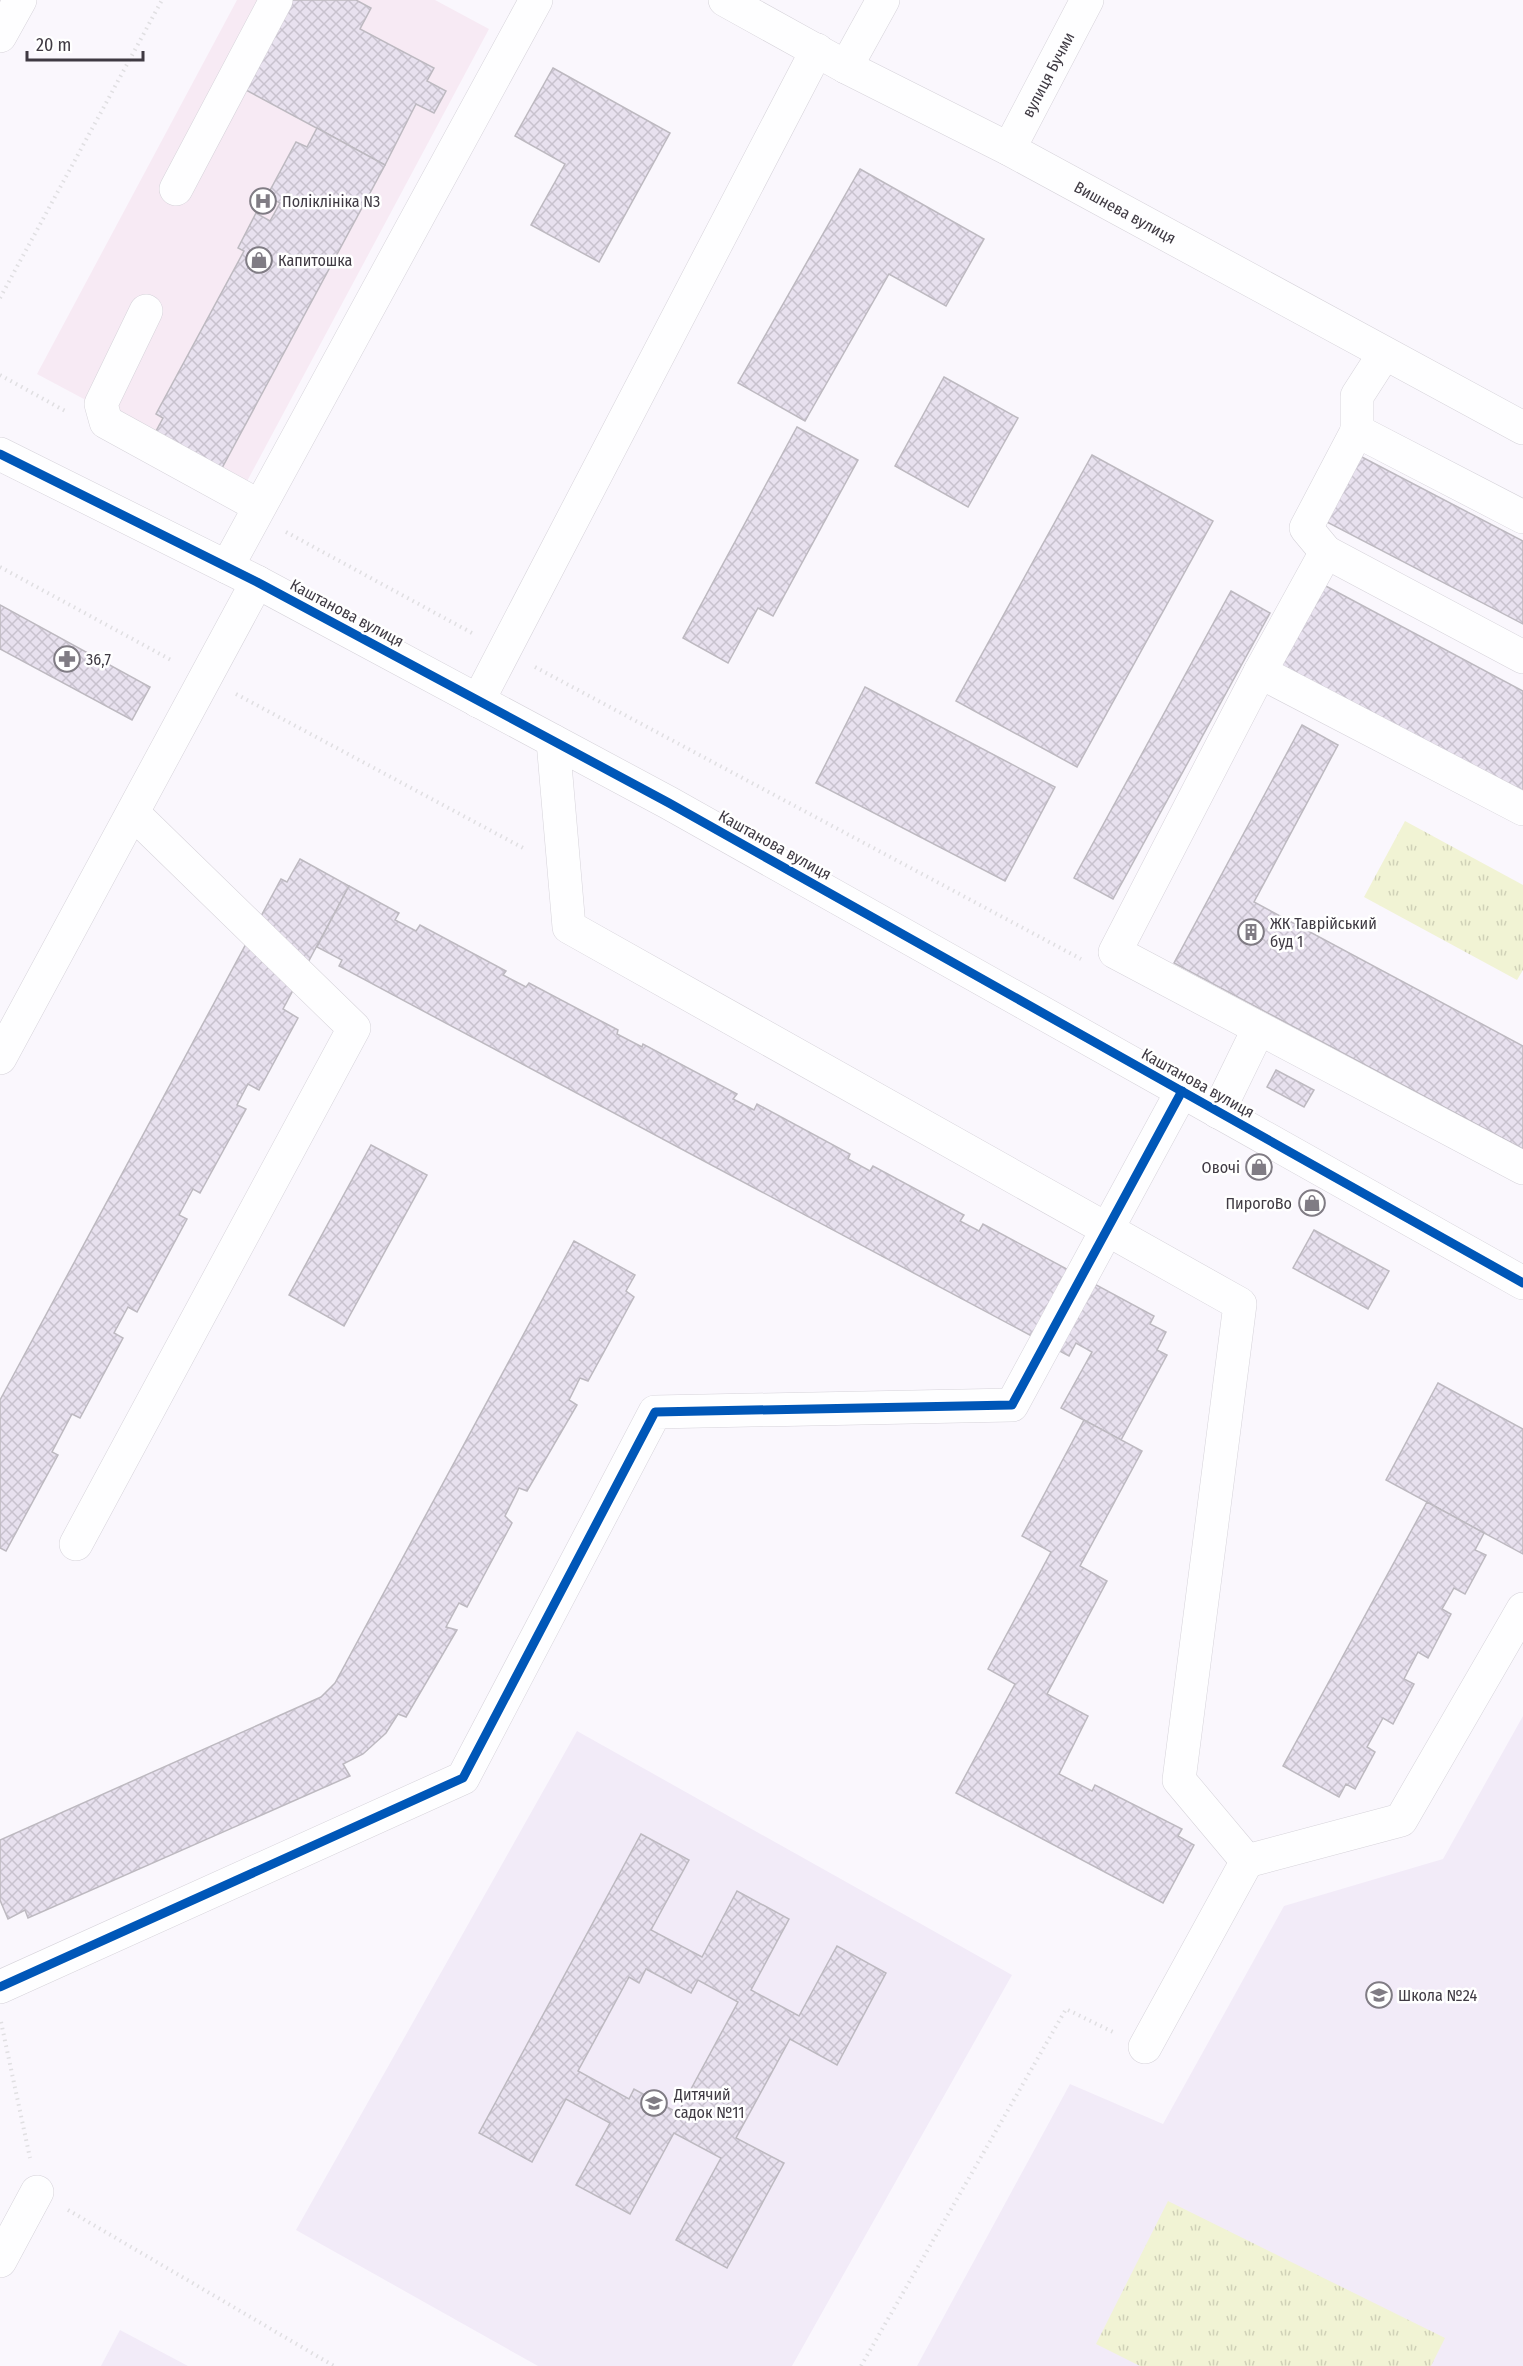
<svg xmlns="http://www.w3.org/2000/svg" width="1523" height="2366" font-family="'Fira Sans Condensed',sans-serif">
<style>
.built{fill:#f2ebf8}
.medical{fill:#f7eaf4}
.grass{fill:url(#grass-tufts)}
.building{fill:url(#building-cross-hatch);stroke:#bdb9c0;stroke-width:1.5;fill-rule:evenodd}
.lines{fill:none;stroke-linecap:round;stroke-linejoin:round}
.minor-casing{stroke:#d6d3da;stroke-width:34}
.path{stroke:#e0dfe2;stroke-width:4;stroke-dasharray:1.5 4.5;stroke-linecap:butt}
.minor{stroke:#fefeff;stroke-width:33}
.cycleway-casing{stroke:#fff;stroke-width:13}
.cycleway{stroke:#0057b8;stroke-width:9}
.labels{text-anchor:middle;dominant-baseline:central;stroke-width:5;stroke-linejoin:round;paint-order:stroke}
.street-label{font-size:16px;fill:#3f3a43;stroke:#fff}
.poi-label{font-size:16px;fill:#3f3a43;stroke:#fff;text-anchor:start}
</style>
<defs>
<pattern id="grass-tufts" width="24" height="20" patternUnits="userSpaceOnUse" patternTransform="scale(1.5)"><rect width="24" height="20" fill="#f1f3d4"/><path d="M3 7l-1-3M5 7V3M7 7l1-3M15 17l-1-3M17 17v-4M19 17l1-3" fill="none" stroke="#d0d1b7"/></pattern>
<pattern id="building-cross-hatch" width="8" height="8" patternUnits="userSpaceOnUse" patternTransform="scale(1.5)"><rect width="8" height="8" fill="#e8e1ef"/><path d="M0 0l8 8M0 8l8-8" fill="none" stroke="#c8c2ce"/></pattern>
</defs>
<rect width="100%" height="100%" fill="#faf7fd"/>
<!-- built -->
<g class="built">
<polygon points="1523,1716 1523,2366 917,2366 1070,2084 1163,2124 1284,1906 1443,1859"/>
<polygon points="577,1731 1012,1975 792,2366 538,2366 296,2230"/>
<polygon points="120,2330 188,2366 101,2366"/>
</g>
<!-- medical -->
<polygon class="medical" points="237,0 435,0 489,29 245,485 37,374"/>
<!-- grass -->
<g class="grass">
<polygon points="1405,821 1523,885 1523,970 1517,980 1364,897"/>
<polygon points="1168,2201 1445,2338 1431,2366 1140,2366 1096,2344"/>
</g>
<!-- building -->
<g class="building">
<polygon points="292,0 356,0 371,8 360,29 434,68 427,81 446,91 434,113 416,104 385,165 244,89"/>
<polygon points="553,68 670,133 599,262 531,225 565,164 515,136"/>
<polygon points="317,128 385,165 222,468 155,433 163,418 156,414 244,251 238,248 256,213 270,221 280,203 267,196 296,142 307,147"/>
<polygon points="860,169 984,239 946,306 889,274 805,421 738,383"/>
<polygon points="944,377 1018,418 968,507 895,466"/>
<polygon points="797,427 858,460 773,616 758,608 728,663 683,638"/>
<polygon points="1092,455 1213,521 1077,767 956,701"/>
<polygon points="1358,455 1523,541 1523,624 1323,520"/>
<polygon points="1322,584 1523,691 1523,794 1279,665"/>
<polygon points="1231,591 1270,613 1113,899 1074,878"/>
<polygon points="0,605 150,687 132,720 0,649"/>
<polygon points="865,687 1055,787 1005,881 816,783"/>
<polygon points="1302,725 1338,745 1254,902 1523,1046 1523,1149 1174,963"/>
<polygon points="300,859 349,886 283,1009 298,1018 259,1090 248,1084 237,1105 246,1109 200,1193 193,1189 179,1215 187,1219 137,1312 128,1307 114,1333 123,1338 80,1418 72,1414 52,1452 58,1455 6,1551 0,1548 0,1400 281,879 287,882"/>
<polygon points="349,886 399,913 395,920 416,931 420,925 506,971 503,975 526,987 529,983 618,1030 617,1034 642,1047 643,1044 737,1094 733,1099 754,1110 757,1104 850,1154 848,1159 870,1171 873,1166 964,1215 960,1221 979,1231 983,1224 1154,1316 1150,1324 1166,1332 1157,1350 1167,1355 1121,1440 1061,1408 1092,1352 1076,1343 1069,1356 339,966 342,960 317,947"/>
<polygon points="1276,1070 1314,1090 1304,1107 1267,1087"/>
<polygon points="371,1145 427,1175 344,1326 289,1295"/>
<polygon points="1314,1230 1389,1271 1368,1309 1293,1268"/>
<polygon points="574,1241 635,1275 626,1291 634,1297 588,1381 580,1378 569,1400 577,1405 527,1491 519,1488 505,1516 512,1523 467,1607 459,1603 446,1627 457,1630 406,1717 398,1714 386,1733 363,1754 343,1764 350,1776 28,1918 25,1910 8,1919 0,1900 0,1840 321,1697 335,1683"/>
<polygon points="1438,1383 1523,1429 1523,1554 1386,1480"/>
<polygon points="1084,1420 1142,1451 1080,1566 1107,1581 1047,1694 1088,1716 1059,1774 1092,1791 1095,1785 1182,1829 1178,1836 1194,1845 1163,1903 956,1793 1015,1684 988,1669 1051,1552 1022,1536"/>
<polygon points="1427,1502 1484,1533 1475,1550 1486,1555 1465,1594 1454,1588 1442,1609 1451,1614 1428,1658 1418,1652 1404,1679 1414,1684 1393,1724 1383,1718 1367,1747 1375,1752 1355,1789 1346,1784 1339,1797 1283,1766"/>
<path d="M641,1834L689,1860L651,1930L702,1957L737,1891L789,1919L751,1990L799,2016L837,1946L886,1973L837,2065L790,2039L736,2138L784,2163L727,2268L676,2240L721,2158L674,2133L630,2214L576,2185L610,2123L566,2099L532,2162L479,2133ZM646,1969L691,1993L698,1980L738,2002L678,2113L634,2089L629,2099L578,2071L629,1977L639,1983Z"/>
</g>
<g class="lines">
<!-- minor casing -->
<g class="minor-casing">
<g id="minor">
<path id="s1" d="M725,0L846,67L1009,149L1523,428"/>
<polyline points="0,36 20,0"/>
<polyline points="846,67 883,0"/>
<path id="s2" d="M1009,149L1087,0"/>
<polyline points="176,189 276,0"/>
<polyline points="146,311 101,404 106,422 259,506"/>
<polyline points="1357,431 1357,396 1384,354"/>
<polyline points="0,454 257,582 669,803 1523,1283"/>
<polyline points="1326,552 1306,528 1357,431 1523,517"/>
<polyline points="227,567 536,0"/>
<polyline points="1260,672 1326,552 1523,657"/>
<polyline points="478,701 817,50"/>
<polyline points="553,741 569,927 1240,1304 1179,1780 1247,1861"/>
<polyline points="1523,809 1260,672 1115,952 1523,1168"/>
<polyline points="0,1058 257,582"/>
<polyline points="1218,1112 1258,1030"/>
<polyline points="76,1544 354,1028 133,813"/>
<polyline points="0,1987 463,1778 655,1412 1012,1405 1182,1091"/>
<polyline points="1145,2047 1247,1861 1401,1820 1523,1609"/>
<polyline points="0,2261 37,2192"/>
</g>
</g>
<!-- path -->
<g class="path">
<polyline points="0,298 162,0"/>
<polyline points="0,375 67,412"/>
<polyline points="286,532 472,633"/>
<polyline points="0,567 173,661"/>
<polyline points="535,667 1081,959"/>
<polyline points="236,694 525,849"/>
<polyline points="1,2022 30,2158"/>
<polyline points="68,2210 334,2366"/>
<polyline points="861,2366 1066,2009 1113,2032"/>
</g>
<!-- minor -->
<use href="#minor" class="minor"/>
<!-- cycleway casing -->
<g class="cycleway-casing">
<g id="cycleway">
<polyline points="0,454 257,582 669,803 1523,1283"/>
<polyline points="0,1987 463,1778 655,1412 1012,1405 1182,1091"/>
</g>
</g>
<!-- cycleway -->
<use href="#cycleway" class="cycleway"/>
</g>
<!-- icons -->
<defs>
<g id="hospital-ring" transform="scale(1.35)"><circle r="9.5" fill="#fff" stroke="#807c84" stroke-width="1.5"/><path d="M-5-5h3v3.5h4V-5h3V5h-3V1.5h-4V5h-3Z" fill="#807c84"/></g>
<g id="shop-ring" transform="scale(1.35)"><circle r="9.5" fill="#fff" stroke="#807c84" stroke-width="1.5"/><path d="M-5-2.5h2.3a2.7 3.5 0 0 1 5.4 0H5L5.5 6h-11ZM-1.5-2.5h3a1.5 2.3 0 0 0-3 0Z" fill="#807c84"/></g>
<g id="pharmacy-ring" transform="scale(1.35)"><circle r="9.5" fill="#fff" stroke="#807c84" stroke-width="1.5"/><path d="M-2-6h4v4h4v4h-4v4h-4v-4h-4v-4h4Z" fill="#807c84"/></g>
<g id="building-ring" transform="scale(1.35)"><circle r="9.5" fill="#fff" stroke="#807c84" stroke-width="1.5"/><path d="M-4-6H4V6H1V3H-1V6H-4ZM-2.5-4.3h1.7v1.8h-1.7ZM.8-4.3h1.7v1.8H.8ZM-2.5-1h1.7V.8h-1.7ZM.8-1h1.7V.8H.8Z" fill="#807c84"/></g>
<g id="school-ring" transform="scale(1.35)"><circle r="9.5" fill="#fff" stroke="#807c84" stroke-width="1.5"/><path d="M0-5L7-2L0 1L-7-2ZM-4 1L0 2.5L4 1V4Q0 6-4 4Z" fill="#807c84"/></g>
</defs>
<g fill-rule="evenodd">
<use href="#hospital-ring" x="263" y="201"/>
<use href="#shop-ring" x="259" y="260"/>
<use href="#pharmacy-ring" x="67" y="659"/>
<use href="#building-ring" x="1251" y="932"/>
<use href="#shop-ring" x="1259" y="1167"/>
<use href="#shop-ring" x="1312" y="1203"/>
<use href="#school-ring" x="1379" y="1995"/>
<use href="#school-ring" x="654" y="2103"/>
</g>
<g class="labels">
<!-- street labels -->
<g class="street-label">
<text stroke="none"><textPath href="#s2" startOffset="84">вулиця Бучми</textPath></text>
<text stroke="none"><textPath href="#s1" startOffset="453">Вишнева вулиця</textPath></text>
<text transform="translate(347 613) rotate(28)">Каштанова вулиця</text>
<text transform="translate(775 845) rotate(29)">Каштанова вулиця</text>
<text transform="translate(1198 1083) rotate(29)">Каштанова вулиця</text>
</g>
<!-- poi labels -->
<g class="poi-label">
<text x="282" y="201">Поліклініка N3</text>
<text x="278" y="260">Капитошка</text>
<text x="86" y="659">36,7</text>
<text x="1270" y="923">ЖК Таврійський<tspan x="1270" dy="18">буд 1</tspan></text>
<text x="1240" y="1167" text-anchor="end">Овочі</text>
<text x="1292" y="1203" text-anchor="end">ПирогоВо</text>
<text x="1398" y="1995">Школа №24</text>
<text x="674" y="2094">Дитячий<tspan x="674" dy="18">садок №11</tspan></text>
</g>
</g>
<!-- scale -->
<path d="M27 51v9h116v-9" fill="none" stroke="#3f3a43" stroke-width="3"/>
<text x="36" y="51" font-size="18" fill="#3f3a43" stroke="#ffffff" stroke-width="4.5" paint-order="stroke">20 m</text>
</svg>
